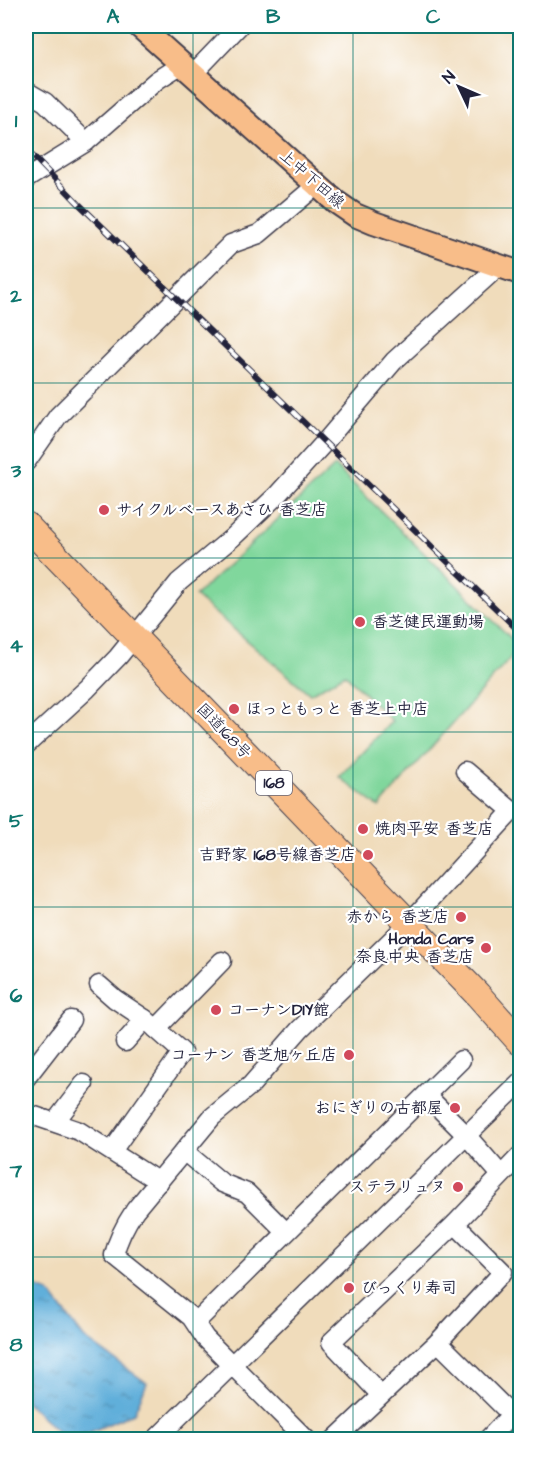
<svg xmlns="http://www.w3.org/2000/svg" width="546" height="1465" font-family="'Architects Daughter','Klee One',sans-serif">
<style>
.pitch{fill:#80d79c;stroke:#517c6c;stroke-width:1.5}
.water{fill:url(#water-ripples);stroke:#41688a;stroke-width:1.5}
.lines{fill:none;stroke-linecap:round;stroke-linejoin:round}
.minor-casing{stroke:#413e4e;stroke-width:21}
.major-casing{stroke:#413e4e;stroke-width:26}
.highway-casing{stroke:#413e4e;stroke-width:28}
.minor{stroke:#fff;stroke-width:18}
.major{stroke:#f8bd89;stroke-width:22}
.highway{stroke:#f8bd89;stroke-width:26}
.rail-casing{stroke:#22223b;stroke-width:6}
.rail{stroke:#fff;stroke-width:4;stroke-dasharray:11;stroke-linecap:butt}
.grid{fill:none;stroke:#0f766e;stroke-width:1.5;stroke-opacity:0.55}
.poi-dot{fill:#d1495b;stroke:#fff;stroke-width:2}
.labels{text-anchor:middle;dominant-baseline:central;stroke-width:4.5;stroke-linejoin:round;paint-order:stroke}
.shield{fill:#fff;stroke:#646476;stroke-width:1.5}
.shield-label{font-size:15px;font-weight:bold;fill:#22223b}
.street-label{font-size:16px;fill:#22223b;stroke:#fff}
.poi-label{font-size:16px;font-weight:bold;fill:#22223b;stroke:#fff;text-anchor:start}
.neatline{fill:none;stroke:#0f766e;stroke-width:2}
.grid-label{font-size:20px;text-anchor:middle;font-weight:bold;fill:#0f766e}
</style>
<defs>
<pattern id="water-ripples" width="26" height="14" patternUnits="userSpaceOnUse" patternTransform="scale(1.5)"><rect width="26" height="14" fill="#60afda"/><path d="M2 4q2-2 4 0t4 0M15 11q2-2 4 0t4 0" fill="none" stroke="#4f8eb2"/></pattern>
</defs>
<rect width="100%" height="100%" fill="#fff"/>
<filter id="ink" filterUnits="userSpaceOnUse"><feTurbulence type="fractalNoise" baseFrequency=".0167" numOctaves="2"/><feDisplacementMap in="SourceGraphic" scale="12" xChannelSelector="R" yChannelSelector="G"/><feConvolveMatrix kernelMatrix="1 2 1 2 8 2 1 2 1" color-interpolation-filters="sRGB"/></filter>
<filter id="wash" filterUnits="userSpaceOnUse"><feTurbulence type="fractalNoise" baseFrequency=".008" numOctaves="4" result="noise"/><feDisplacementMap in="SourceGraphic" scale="24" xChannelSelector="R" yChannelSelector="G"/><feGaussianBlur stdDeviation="1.35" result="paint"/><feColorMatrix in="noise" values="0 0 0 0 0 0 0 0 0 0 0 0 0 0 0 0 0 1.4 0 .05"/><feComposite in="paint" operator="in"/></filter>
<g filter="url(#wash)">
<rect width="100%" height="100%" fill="#f0dcbb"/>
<!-- pitch -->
<polygon class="pitch" points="335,466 520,647 379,807 339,777 392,721 345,674 310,694 195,596"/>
<!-- water -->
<polygon class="water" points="26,1284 49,1292 84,1338 147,1383 134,1413 74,1439 66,1439 26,1402"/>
</g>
<g filter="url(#ink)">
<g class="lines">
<!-- minor casing -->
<g class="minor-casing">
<g id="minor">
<polyline points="193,74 239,26"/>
<polyline points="26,91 45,102 86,142"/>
<polyline points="26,179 86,142 157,80 182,64"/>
<polyline points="26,462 58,416 231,244 259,234 317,185"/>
<polyline points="26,745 87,689 118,657 179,582 233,537 277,495 325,442 394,361 499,266"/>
<polyline points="99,985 115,999 145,1019 182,1052 112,1151"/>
<polyline points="156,1029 222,961"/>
<polyline points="125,1042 145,1019"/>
<polyline points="26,1078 71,1020"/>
<polyline points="426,1095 466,1135 501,1175"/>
<polyline points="26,1113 79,1131 159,1182"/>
<polyline points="55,1122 84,1084"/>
<polyline points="185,1152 222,1183 247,1193 286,1232"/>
<polyline points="196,1322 461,1060"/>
<polyline points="438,1342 520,1423"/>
<polyline points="380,1394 331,1342 455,1224 520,1156"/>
<polyline points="155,1440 520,1083"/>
<path d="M307,1440L205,1338L191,1317L114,1255C118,1238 125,1225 135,1210L212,1117L251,1085L300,1029L409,923L512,811L465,771"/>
<polyline points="334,1440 438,1342 503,1272 455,1224"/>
<polyline points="487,1440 512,1414"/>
</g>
</g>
<!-- major casing -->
<g class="major-casing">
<polyline id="major" points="139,26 336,202 355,215 374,223 520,273"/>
</g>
<!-- highway casing -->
<g class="highway-casing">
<polyline id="highway" points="26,525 478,995 520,1042"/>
</g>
<!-- minor -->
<use href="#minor" class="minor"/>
<!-- major -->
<use href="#major" class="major"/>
<!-- highway -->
<use href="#highway" class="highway"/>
<!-- rail casing -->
<g class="rail-casing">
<polyline id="rail" points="26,149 80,205 520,632"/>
</g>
<!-- rail -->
<use href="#rail" class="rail"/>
</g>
</g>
<!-- grid -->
<path class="grid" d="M193,26V1440M353,26V1440M26,208H520M26,383H520M26,558H520M26,732H520M26,907H520M26,1082H520M26,1257H520"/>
<!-- markers -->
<g class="poi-dot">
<circle cx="104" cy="510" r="6"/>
<circle cx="360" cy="622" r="6"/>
<circle cx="234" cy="709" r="6"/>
<circle cx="363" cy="829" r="6"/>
<circle cx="368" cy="855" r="6"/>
<circle cx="461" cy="917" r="6"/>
<circle cx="486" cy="948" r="6"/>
<circle cx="216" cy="1010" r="6"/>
<circle cx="349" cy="1055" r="6"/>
<circle cx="455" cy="1108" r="6"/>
<circle cx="458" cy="1187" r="6"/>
<circle cx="349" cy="1288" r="6"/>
</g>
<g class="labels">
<!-- shield labels -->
<rect class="shield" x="256" y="771" width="36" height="24" rx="4.5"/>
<g class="shield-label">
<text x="274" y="783">168</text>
</g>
<!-- street labels -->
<g class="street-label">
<text transform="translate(312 179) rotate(41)">上中下田線</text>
<text transform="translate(224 731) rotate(46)">国道168号</text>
</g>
<!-- poi labels -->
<g class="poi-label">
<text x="116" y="510">サイクルベースあさひ 香芝店</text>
<text x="372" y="622">香芝健民運動場</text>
<text x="246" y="709">ほっともっと 香芝上中店</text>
<text x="375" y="829">焼肉平安 香芝店</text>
<text x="356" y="855" text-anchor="end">吉野家 168号線香芝店</text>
<text x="449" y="917" text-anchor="end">赤から 香芝店</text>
<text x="474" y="939" text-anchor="end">Honda Cars<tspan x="474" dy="18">奈良中央 香芝店</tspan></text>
<text x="228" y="1010">コーナンDIY館</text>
<text x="337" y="1055" text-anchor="end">コーナン 香芝旭ヶ丘店</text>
<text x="443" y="1108" text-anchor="end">おにぎりの古都屋</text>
<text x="446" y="1187" text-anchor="end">ステラリュヌ</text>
<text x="361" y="1288">びっくり寿司</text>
</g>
</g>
<!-- margin -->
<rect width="546" height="1465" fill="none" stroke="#fff" stroke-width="66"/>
<!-- north arrow -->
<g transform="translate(459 87) rotate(314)" stroke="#ffffff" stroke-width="4.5" paint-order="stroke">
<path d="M0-4.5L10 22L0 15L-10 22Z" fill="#22223b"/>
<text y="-9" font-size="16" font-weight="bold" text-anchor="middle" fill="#22223b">N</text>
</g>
<rect x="33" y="33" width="480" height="1399" class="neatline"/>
<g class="grid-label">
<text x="113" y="23">A</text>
<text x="273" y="23">B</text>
<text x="433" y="23">C</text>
<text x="16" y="127">1</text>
<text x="16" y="302">2</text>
<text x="16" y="477">3</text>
<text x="16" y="652">4</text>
<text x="16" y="827">5</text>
<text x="16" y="1002">6</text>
<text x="16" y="1177">7</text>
<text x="16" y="1351">8</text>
</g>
</svg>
